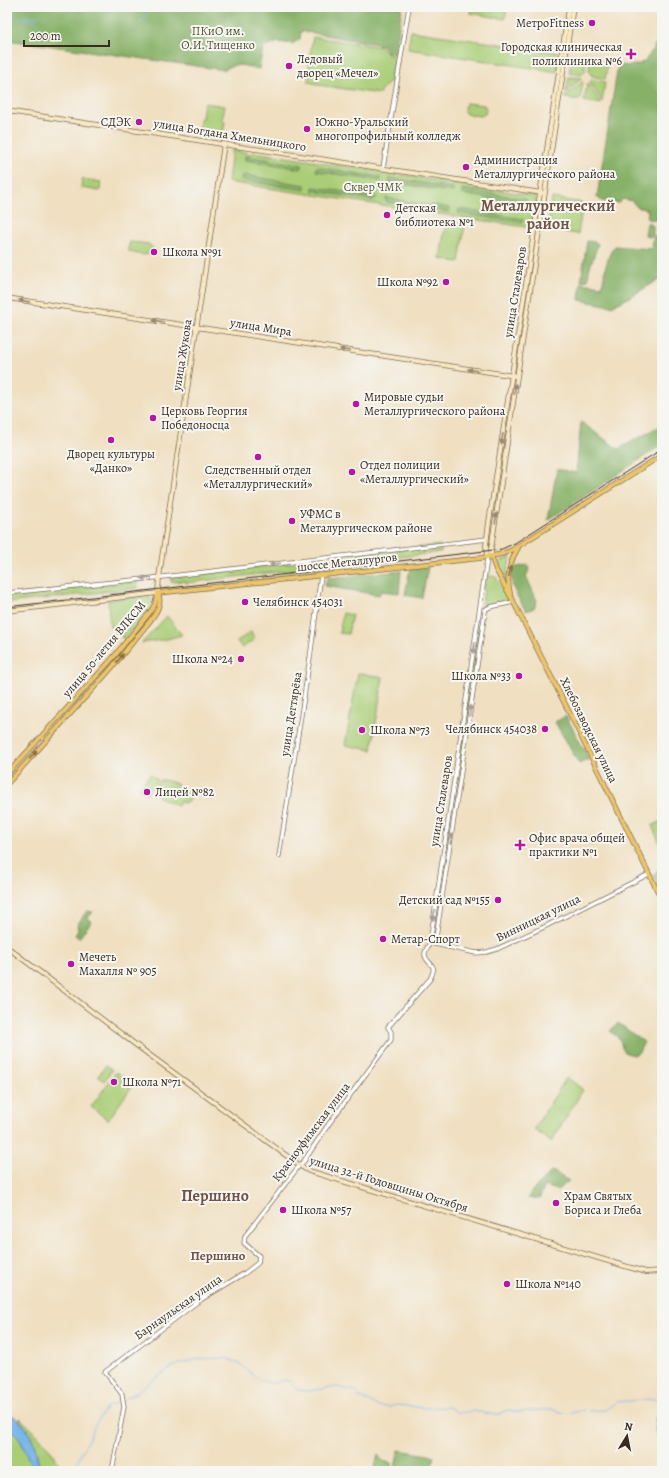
<svg xmlns="http://www.w3.org/2000/svg" width="669" height="1478" font-family="Alegreya,serif">
<style>
.green{fill:#aace77;stroke:#727c4a}
.forest{fill:#87b168;stroke:#616e43}
.water{fill:#7cb5ec;stroke:#5c7085}
.lines{fill:none;stroke-linecap:round;stroke-linejoin:round}
.stream{stroke:#7cb5ec;stroke-width:1}
.tertiary-casing{stroke:#7a6957;stroke-width:5}
.secondary-casing{stroke:#7a6957;stroke-width:5.5}
.primary-casing{stroke:#7a6957;stroke-width:5.5}
.tertiary{stroke:#fff;stroke-width:3.5}
.secondary{stroke:#f8e8c3;stroke-width:4}
.primary{stroke:#edc569;stroke-width:4}
.tram{stroke:#3b2a1e;stroke-width:1}
.oneway{fill:#9a8970}
.oneway2{fill:#a79f9a}
.oneway3{fill:#8b7040}
.poi-dot{fill:#b5179e;stroke:#f6f6f2;stroke-width:1.5}
.labels{text-anchor:middle;dominant-baseline:central;stroke-width:4;stroke-linejoin:round;paint-order:stroke}
.poi-label{font-size:12px;fill:#3b2a1e;stroke:#f6f6f2;text-anchor:start}
.park-label{font-size:12px;fill:#575334;stroke:#f6f6f2}
.street-label{font-size:12px;fill:#3b2a1e;stroke:#f6f6f2}
.neighbourhood-label{font-size:13px;font-weight:bold;fill:#735344;stroke:#f6f6f2}
.district-label{font-size:16px;font-weight:bold;fill:#735344;stroke:#f6f6f2}
</style>
<rect width="100%" height="100%" fill="#f6f6f2"/>
<filter id="ink" filterUnits="userSpaceOnUse"><feTurbulence type="fractalNoise" baseFrequency=".025" numOctaves="2"/><feDisplacementMap in="SourceGraphic" scale="8" xChannelSelector="R" yChannelSelector="G"/><feConvolveMatrix kernelMatrix="1 2 1 2 8 2 1 2 1" color-interpolation-filters="sRGB"/></filter>
<filter id="wash" filterUnits="userSpaceOnUse"><feTurbulence type="fractalNoise" baseFrequency=".012" numOctaves="4" result="noise"/><feDisplacementMap in="SourceGraphic" scale="16" xChannelSelector="R" yChannelSelector="G"/><feGaussianBlur stdDeviation="0.9" result="paint"/><feColorMatrix in="noise" values="0 0 0 0 0 0 0 0 0 0 0 0 0 0 0 0 0 1.4 0 .05"/><feComposite in="paint" operator="in"/></filter>
<g filter="url(#wash)">
<rect width="100%" height="100%" fill="#f0dfc0"/>
<!-- green -->
<g class="green">
<polygon points="471,7 507,7 505,19 470,13"/>
<polygon points="411,31 560,53 557,72 408,49"/>
<polygon points="313,37 382,47 388,55 394,56 390,82 380,91 380,94 318,85 318,84 308,82 310,67 308,65"/>
<polygon points="572,56 586,59 585,72 581,75 569,73"/>
<polygon points="590,60 608,63 605,79 592,76 589,71"/>
<polygon points="569,77 581,78 581,79 566,92"/>
<polygon points="592,79 605,82 602,102 590,81"/>
<polygon points="582,82 583,82 580,100 565,98 565,96"/>
<polygon points="588,83 601,104 584,101 587,84"/>
<polygon points="204,103 225,106 222,120 225,122 222,139 198,135 200,119 202,118"/>
<polygon points="466,103 484,105 486,108 485,114 481,116 466,114 464,111"/>
<polygon points="232,150 252,154 253,152 537,196 532,228 228,182"/>
<polygon points="82,179 101,182 100,191 81,188"/>
<polygon points="552,198 583,203 578,234 547,229"/>
<polygon points="446,221 465,224 459,262 440,259"/>
<path d="M130,242L149,244L153,249L152,252C147,257 135,254 129,251L128,248Z"/>
<polygon points="440,545 441,552 186,583 185,581 171,582 171,577"/>
<polygon points="511,556 506,577 507,583 498,565 501,561"/>
<polygon points="487,572 490,576 496,577 508,601 488,605 485,607 484,610 481,609"/>
<polygon points="137,581 138,588 7,603 7,596"/>
<path d="M144,596L150,598C153,602 152,606 149,611L124,639L110,627L108,600Z"/>
<polygon points="157,603 155,612 122,653 71,708 121,652 154,611"/>
<polygon points="343,613 352,615 348,634 339,633"/>
<polygon points="481,614 483,614 473,684 470,684"/>
<polygon points="167,616 182,635 167,639 142,643"/>
<polygon points="251,632 255,639 242,648 237,641"/>
<polygon points="358,673 383,677 372,750 345,745"/>
<polygon points="469,688 472,689 462,755 461,760 458,759"/>
<polygon points="66,712 67,713 7,779 7,777"/>
<polygon points="150,774 158,780 147,794 139,788"/>
<path d="M160,780C168,779 187,787 191,795L189,801L185,803L180,802L178,806L158,797L160,793L157,791V785Z"/>
<polygon points="662,821 662,848 652,826"/>
<polygon points="106,1065 112,1070 104,1081 98,1076"/>
<polygon points="116,1072 133,1085 108,1120 91,1107"/>
<polygon points="567,1077 583,1090 551,1142 534,1129"/>
<path d="M20,1418C34,1432 56,1451 61,1471H43C37,1464 38,1456 35,1447C32,1437 26,1428 19,1420Z"/>
<path d="M7,1425C20,1432 28,1458 33,1471H7Z"/>
</g>
<!-- forest -->
<g class="forest">
<path d="M7,7H402L395,54L388,53L383,45L301,31L300,39L292,44L278,42L263,47L259,69C248,67 234,61 225,70L7,40Z"/>
<path d="M656,43H662V225H657L658,220L647,219L648,210L637,207L632,201L623,199L619,203L602,201L597,197L618,65C642,67 645,64 656,43Z"/>
<polygon points="245,156 302,165 301,169 245,160"/>
<polygon points="317,167 380,177 380,181 316,171"/>
<polygon points="242,175 305,185 305,190 241,180"/>
<polygon points="390,178 453,188 453,192 389,182"/>
<polygon points="313,187 377,197 373,200 313,191"/>
<polygon points="462,189 526,199 525,204 462,194"/>
<polygon points="386,198 450,208 449,212 386,202"/>
<polygon points="459,209 523,219 522,223 458,213"/>
<polygon points="647,223 650,223 653,226 653,236 650,237 645,235"/>
<path d="M654,236L662,238V278L621,302L611,306L579,300L581,283L602,286C605,274 606,255 615,246L651,249Z"/>
<polygon points="587,241 595,242 598,244 589,270 588,280 581,281"/>
<polygon points="581,422 618,449 662,425 662,445 548,520 557,469 576,473"/>
<path d="M528,565L530,569L526,576L537,601L534,608L526,611C517,596 509,586 512,568Z"/>
<polygon points="428,567 422,598 405,595 409,574 412,568"/>
<polygon points="401,571 399,593 381,591 379,595 325,586 327,578"/>
<polygon points="566,716 589,759 579,764 555,722"/>
<polygon points="660,870 662,871 662,893 654,878 655,873"/>
<polygon points="87,911 93,912 88,918 91,922 79,938 75,935 78,930 77,925"/>
<polygon points="618,1023 644,1042 639,1052 634,1055 626,1053 622,1048 620,1039 610,1031"/>
<polygon points="552,1171 569,1181 557,1190 545,1186 539,1199 528,1198 532,1191"/>
<polygon points="399,1450 434,1456 431,1471 394,1471"/>
<polygon points="378,1455 383,1461 391,1463 391,1471 374,1471"/>
</g>
<!-- water -->
<g class="water">
<path d="M7,1413C21,1418 31,1433 35,1447C38,1457 36,1463 43,1471H33C28,1458 20,1432 7,1425Z"/>
<polygon points="662,1413 662,1443 659,1442 657,1434 655,1431 656,1423 655,1419 658,1415"/>
</g>
<g class="lines">
<!-- stream -->
<g class="stream">
<polyline points="151,9 153,7"/>
<path d="M7,14L13,21C25,16 27,18 39,23"/>
<polyline points="25,17 41,16"/>
<polyline points="140,23 149,12"/>
<polyline points="93,39 94,37"/>
<polyline points="124,1399 132,1395 172,1367 196,1359 226,1358 240,1364 258,1379 272,1384 282,1380 290,1381 297,1390 306,1391 337,1387 356,1391 359,1397 377,1406 389,1407 397,1405 426,1408 449,1407 459,1413 472,1411 497,1415 507,1410 519,1412 552,1409 568,1414 584,1410"/>
<polyline points="589,1411 605,1410 616,1402 662,1398"/>
<polyline points="73,1471 96,1423 107,1407 121,1401"/>
</g>
</g>
</g>
<g filter="url(#ink)">
<g class="lines">
<!-- tertiary casing -->
<g class="tertiary-casing">
<g id="tertiary">
<polyline points="383,168 409,7"/>
<polyline points="7,593 163,577 487,539"/>
<polyline points="279,856 310,658 321,575"/>
<polyline points="435,944 485,612 486,609 490,607 514,602"/>
<polyline points="435,944 476,953 487,952 497,949 544,927 649,874"/>
<path d="M112,1471L124,1407L122,1394L105,1372L197,1302L245,1273L258,1263L259,1256L244,1243L245,1236L299,1166L304,1161L328,1125L391,1040V1032L388,1027L430,979C439,962 427,966 425,955C424,952 428,946 430,943L487,559"/>
</g>
</g>
<!-- secondary casing -->
<g class="secondary-casing">
<g id="secondary">
<polyline points="7,111 542,193"/>
<polyline points="7,298 515,376"/>
<polyline points="491,556 491,549 573,7"/>
<polyline points="487,557 486,545 489,522 569,7"/>
<polyline points="7,611 158,593 159,577 224,144"/>
<polyline points="7,947 136,1045 302,1167 309,1171 628,1267 646,1272 662,1271"/>
</g>
</g>
<!-- primary casing -->
<g class="primary-casing">
<g id="primary">
<polyline points="491,556 496,570 512,599 568,710 662,900"/>
<polyline points="158,593 481,558 502,554 512,550 662,455"/>
<path d="M510,593C506,577 510,561 518,548"/>
<polyline points="7,774 112,659 151,611 154,606 158,593"/>
<path d="M7,784L109,671L150,621C156,613 163,603 158,593"/>
</g>
</g>
<!-- tertiary -->
<use href="#tertiary" class="tertiary"/>
<!-- secondary -->
<use href="#secondary" class="secondary"/>
<!-- primary -->
<use href="#primary" class="primary"/>
<!-- tram -->
<polyline class="tram" points="7,607 502,549 515,543 662,449"/>
</g>
<!-- one-way arrows -->
<defs><path id="oneway-solid" d="M-6-.8H1V-3.2L6.5 0L1 3.2V.8H-6Z"/></defs>
<g class="oneway">
<use href="#oneway-solid" transform="translate(24 301) rotate(-172)"/>
<use href="#oneway-solid" transform="translate(158 321) rotate(-171)"/>
<use href="#oneway-solid" transform="translate(345 350) rotate(-171)"/>
<use href="#oneway-solid" transform="translate(473 370) rotate(-171)"/>
<use href="#oneway-solid" transform="translate(515 389) rotate(-82)"/>
<use href="#oneway-solid" transform="translate(502 439) rotate(99)"/>
<use href="#oneway-solid" transform="translate(496 518) rotate(-81)"/>
</g>
<g class="oneway2">
<use href="#oneway-solid" transform="translate(275 564) rotate(173)"/>
<use href="#oneway-solid" transform="translate(146 578) rotate(175)"/>
<use href="#oneway-solid" transform="translate(474 648) rotate(99)"/>
<use href="#oneway-solid" transform="translate(470 711) rotate(-82)"/>
<use href="#oneway-solid" transform="translate(451 839) rotate(-82)"/>
<use href="#oneway-solid" transform="translate(434 915) rotate(99)"/>
</g>
<g class="oneway3">
<use href="#oneway-solid" transform="translate(510 571) rotate(-78)"/>
<use href="#oneway-solid" transform="translate(120 658) rotate(-51)"/>
<use href="#oneway-solid" transform="translate(33 755) rotate(-48)"/>
</g>
</g>
<!-- markers -->
<g class="poi-dot">
<circle cx="592" cy="23" r="4"/>
<path d="M629 48h4v4h4v4h-4v4h-4v-4h-4v-4h4z"/>
<circle cx="289" cy="66" r="4"/>
<circle cx="139" cy="122" r="4"/>
<circle cx="307" cy="129" r="4"/>
<circle cx="466" cy="167" r="4"/>
<circle cx="387" cy="215" r="4"/>
<circle cx="154" cy="252" r="4"/>
<circle cx="446" cy="282" r="4"/>
<circle cx="356" cy="404" r="4"/>
<circle cx="153" cy="418" r="4"/>
<circle cx="111" cy="440" r="4"/>
<circle cx="258" cy="457" r="4"/>
<circle cx="352" cy="472" r="4"/>
<circle cx="292" cy="521" r="4"/>
<circle cx="245" cy="602" r="4"/>
<circle cx="241" cy="659" r="4"/>
<circle cx="519" cy="676" r="4"/>
<circle cx="545" cy="729" r="4"/>
<circle cx="362" cy="730" r="4"/>
<circle cx="147" cy="792" r="4"/>
<path d="M518 839h4v4h4v4h-4v4h-4v-4h-4v-4h4z"/>
<circle cx="498" cy="900" r="4"/>
<circle cx="383" cy="939" r="4"/>
<circle cx="71" cy="964" r="4"/>
<circle cx="114" cy="1082" r="4"/>
<circle cx="556" cy="1203" r="4"/>
<circle cx="283" cy="1210" r="4"/>
<circle cx="507" cy="1284" r="4"/>
</g>
<g class="labels">
<!-- poi labels -->
<g class="poi-label">
<text x="584" y="23" text-anchor="end">МетроFitness</text>
<text x="622" y="47" text-anchor="end">Городская клиническая<tspan x="622" dy="14">поликлиника №6</tspan></text>
<text x="297" y="59">Ледовый<tspan x="297" dy="14">дворец «Мечел»</tspan></text>
<text x="131" y="122" text-anchor="end">СДЭК</text>
<text x="315" y="122">Южно-Уральский<tspan x="315" dy="14">многопрофильный колледж</tspan></text>
<text x="474" y="160">Администрация<tspan x="474" dy="14">Металлургического района</tspan></text>
<text x="395" y="208">Детская<tspan x="395" dy="14">библиотека №1</tspan></text>
<text x="162" y="252">Школа №91</text>
<text x="438" y="282" text-anchor="end">Школа №92</text>
<text x="364" y="397">Мировые судьи<tspan x="364" dy="14">Металлургического района</tspan></text>
<text x="161" y="411">Церковь Георгия<tspan x="161" dy="14">Победоносца</tspan></text>
<text x="111" y="454" text-anchor="middle">Дворец культуры<tspan x="111" dy="14">«Данко»</tspan></text>
<text x="360" y="465">Отдел полиции<tspan x="360" dy="14">«Металлургический»</tspan></text>
<text x="258" y="470" text-anchor="middle">Следственный отдел<tspan x="258" dy="14">«Металлургический»</tspan></text>
<text x="300" y="514">УФМС в<tspan x="300" dy="14">Металургическом районе</tspan></text>
<text x="253" y="602">Челябинск 454031</text>
<text x="233" y="659" text-anchor="end">Школа №24</text>
<text x="511" y="676" text-anchor="end">Школа №33</text>
<text x="537" y="729" text-anchor="end">Челябинск 454038</text>
<text x="370" y="730">Школа №73</text>
<text x="155" y="792">Лицей №82</text>
<text x="529" y="838">Офис врача общей<tspan x="529" dy="14">практики №1</tspan></text>
<text x="490" y="900" text-anchor="end">Детский сад №155</text>
<text x="391" y="939">Метар-Спорт</text>
<text x="79" y="957">Мечеть<tspan x="79" dy="14">Махалля № 905</tspan></text>
<text x="122" y="1082">Школа №71</text>
<text x="564" y="1196">Храм Святых<tspan x="564" dy="14">Бориса и Глеба</tspan></text>
<text x="291" y="1210">Школа №57</text>
<text x="515" y="1284">Школа №140</text>
</g>
<!-- park labels -->
<g class="park-label">
<text x="218" y="31">ПКиО им.<tspan x="218" dy="14">О.И. Тищенко</tspan></text>
<text x="373" y="187">Сквер ЧМК</text>
</g>
<!-- street labels -->
<g class="street-label">
<text transform="translate(230 135) rotate(9)">улица Богдана Хмельницкого</text>
<text transform="translate(515 292) rotate(-81)">улица Сталеваров</text>
<text transform="translate(261 327) rotate(9)">улица Мира</text>
<text transform="translate(182 355) rotate(-81)">улица Жукова</text>
<text transform="translate(347 562) rotate(-6)">шоссе Металлургов</text>
<text transform="translate(104 649) rotate(-50)">улица 50-летия ВЛКСМ</text>
<text transform="translate(291 714) rotate(-81)">улица Дегтярёва</text>
<text transform="translate(589 730) rotate(64)">Хлебозаводская улица</text>
<text transform="translate(441 801) rotate(-81)">улица Сталеваров</text>
<text transform="translate(538 918) rotate(-26)">Винницкая улица</text>
<text transform="translate(311 1132) rotate(-53)">Красноуфимская улица</text>
<text transform="translate(389 1184) rotate(17)">улица 32-й Годовщины Октября</text>
<text transform="translate(178 1307) rotate(-35)">Барнаульская улица</text>
</g>
<!-- neighbourhood labels -->
<g class="neighbourhood-label">
<text x="218" y="1255">Першино</text>
</g>
<!-- district labels -->
<g class="district-label">
<text x="548" y="206">Металлургический<tspan x="548" dy="18">район</tspan></text>
<text x="215" y="1196">Першино</text>
</g>
</g>
<!-- margin -->
<rect width="669" height="1478" fill="none" stroke="#f6f6f2" stroke-width="24"/>
<!-- north arrow -->
<g transform="translate(627 1436) rotate(10)" stroke="#f6f6f2" stroke-width="3" paint-order="stroke">
<path d="M0-3L7 15L0 10L-7 15Z" fill="#3b2a1e"/>
<text y="-6" font-size="11" font-weight="bold" text-anchor="middle" fill="#3b2a1e">N</text>
</g>
<!-- scale -->
<path d="M24 40v6h85v-6" fill="none" stroke="#3b2a1e" stroke-width="2"/>
<text x="30" y="40" font-size="12" fill="#3b2a1e" stroke="#f6f6f2" stroke-width="3" paint-order="stroke">200 m</text>
</svg>
